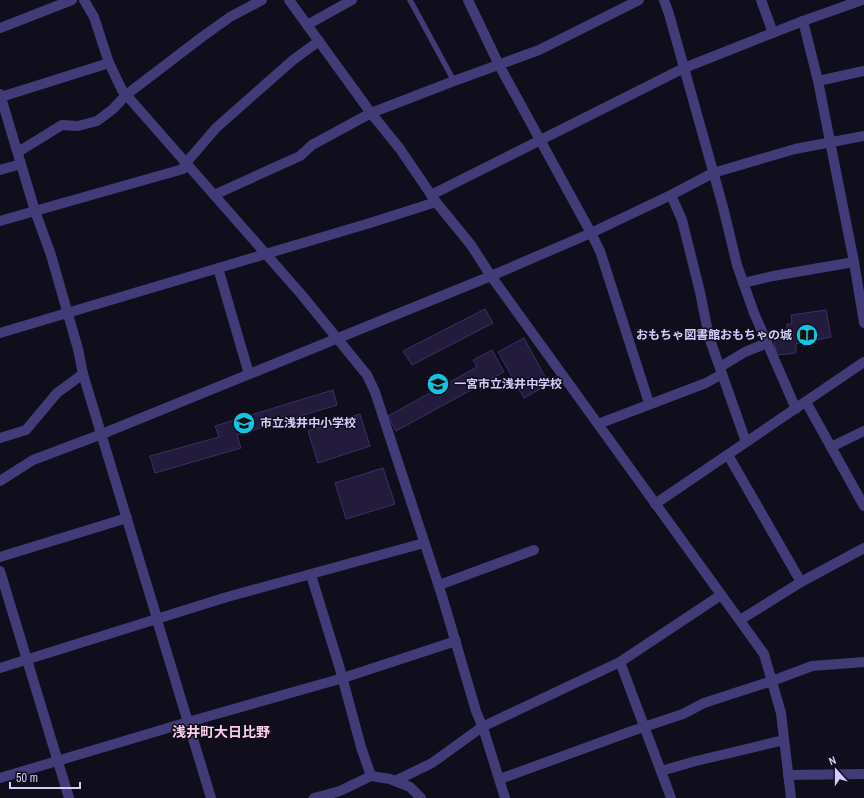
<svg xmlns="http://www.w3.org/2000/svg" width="864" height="798" font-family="'Archivo Narrow','Noto Sans JP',sans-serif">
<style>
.building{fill:#231b3c;stroke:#3c2f66}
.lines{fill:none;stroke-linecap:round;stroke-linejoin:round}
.service{stroke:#413c78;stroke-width:5.5}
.minor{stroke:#413c78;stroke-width:10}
.tertiary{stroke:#413c78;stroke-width:10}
.labels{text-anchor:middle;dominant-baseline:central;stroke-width:3;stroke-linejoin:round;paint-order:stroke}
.poi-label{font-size:12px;font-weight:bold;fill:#d4cdfb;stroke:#100d1d;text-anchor:start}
.quarter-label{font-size:14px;font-weight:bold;fill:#fbcfe9;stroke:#100d1d}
</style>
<rect width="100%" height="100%" fill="#100d1d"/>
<!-- building -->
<g class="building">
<polygon points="485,309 493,323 412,365 403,351"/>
<polygon points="826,310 831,337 796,344 796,353 777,355 772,333 787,331 787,324 792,324 791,315"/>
<polygon points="524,338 549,384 524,398 498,352"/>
<polygon points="492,350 504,372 396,431 388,416 477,367 473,360"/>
<polygon points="333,390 337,405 237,435 241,448 155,473 150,456 219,437 215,426"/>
<polygon points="360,414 370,446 318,463 308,431"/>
<polygon points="383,468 395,504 346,519 335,483"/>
</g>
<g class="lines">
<!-- service -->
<polyline class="service" points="410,0 454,81"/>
<!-- minor -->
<g class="minor">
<polyline points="84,0 94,17 109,63 122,90 301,294 367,375 375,392 442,596 476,711 484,731 505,798"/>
<polyline points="289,0 371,113 400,149 436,202 471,245 491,276 764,654 781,713 791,798"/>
<polyline points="468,0 499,65 591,233 600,251 649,403"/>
<polyline points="664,0 669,14 723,207 737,265 754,313 796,409"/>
<polyline points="761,0 773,33"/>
<polyline points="803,21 818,81 854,262 864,323"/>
<polyline points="307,25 352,0"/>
<polyline points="0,28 72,0"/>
<polyline points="818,81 864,71"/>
<polyline points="0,94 35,211 51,255 78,349 83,374 156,615 157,620 211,798"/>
<polyline points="1,97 109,63"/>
<polyline points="18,152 62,125 78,126 97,121 113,109 126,95 202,37 230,17 262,0"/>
<polyline points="0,170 21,164"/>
<polyline points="214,195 300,156 312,145 371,113 454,81 539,50 639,0"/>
<polyline points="431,195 684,68 803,21 862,0"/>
<polyline points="671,195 682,220 700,292 709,337 746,442"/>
<polyline points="0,221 183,169 185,164 216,128 293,60 319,41"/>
<polyline points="218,268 249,374"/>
<polyline points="743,283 773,276 854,262"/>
<polyline points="0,333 370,223 436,202"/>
<polyline points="720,367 745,352 767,343"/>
<polyline points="806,402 864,506"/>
<polyline points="598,424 706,383 722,374"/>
<polyline points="0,438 26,430 57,393 83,374"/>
<polyline points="831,447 864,431"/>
<polyline points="728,455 801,582"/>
<polyline points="0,481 33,460 102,434 491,276 591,233 671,195 713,173 795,149 864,136"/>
<polyline points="655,504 864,362"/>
<polyline points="0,557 127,518"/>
<polyline points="311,575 340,669 361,747 371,776"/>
<polyline points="439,585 534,550"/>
<polyline points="740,620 801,582 864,548"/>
<polyline points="620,662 671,798"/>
<polyline points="0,668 227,597 424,543"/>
<polyline points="661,771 696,761 784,740"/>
<polyline points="788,775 864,774"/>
<polyline points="0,778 188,722 343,678 456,641"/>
<polyline points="500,779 632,731 683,714 704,703 772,681 812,666 864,662"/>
<polyline points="395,781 432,763 482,727 620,662 721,595"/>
<polyline points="314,798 340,791 371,776 390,779 410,787 421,798"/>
</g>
<!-- tertiary -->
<polyline class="tertiary" points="0,571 69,798"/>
</g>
<!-- icons -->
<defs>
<g id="library-disc" transform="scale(1.15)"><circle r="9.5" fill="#14c4e0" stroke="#100d1d"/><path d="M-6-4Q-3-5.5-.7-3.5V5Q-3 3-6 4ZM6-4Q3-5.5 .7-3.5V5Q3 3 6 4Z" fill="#111"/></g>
<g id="school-disc" transform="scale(1.15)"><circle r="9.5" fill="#14c4e0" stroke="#100d1d"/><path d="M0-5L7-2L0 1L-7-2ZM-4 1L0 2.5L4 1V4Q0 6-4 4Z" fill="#111"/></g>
</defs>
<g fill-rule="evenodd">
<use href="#library-disc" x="807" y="335"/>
<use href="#school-disc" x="438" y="384"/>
<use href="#school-disc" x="244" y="423"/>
</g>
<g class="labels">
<!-- poi labels -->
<g class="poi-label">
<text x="792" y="335" text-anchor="end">おもちゃ図書館おもちゃの城</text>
<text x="454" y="384">一宮市立浅井中学校</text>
<text x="260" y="423">市立浅井中小学校</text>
</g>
<!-- quarter labels -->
<g class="quarter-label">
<text x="221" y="732">浅井町大日比野</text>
</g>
</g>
<!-- north arrow -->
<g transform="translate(836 770) rotate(339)" stroke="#100d1d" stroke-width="3" paint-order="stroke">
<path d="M0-3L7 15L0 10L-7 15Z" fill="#d4cdfb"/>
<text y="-6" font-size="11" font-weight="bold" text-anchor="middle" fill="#d4cdfb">N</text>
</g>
<!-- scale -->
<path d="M10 782v6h70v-6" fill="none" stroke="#d4cdfb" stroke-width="2"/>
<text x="16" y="782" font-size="12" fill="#d4cdfb" stroke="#100d1d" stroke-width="3" paint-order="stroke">50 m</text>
</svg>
